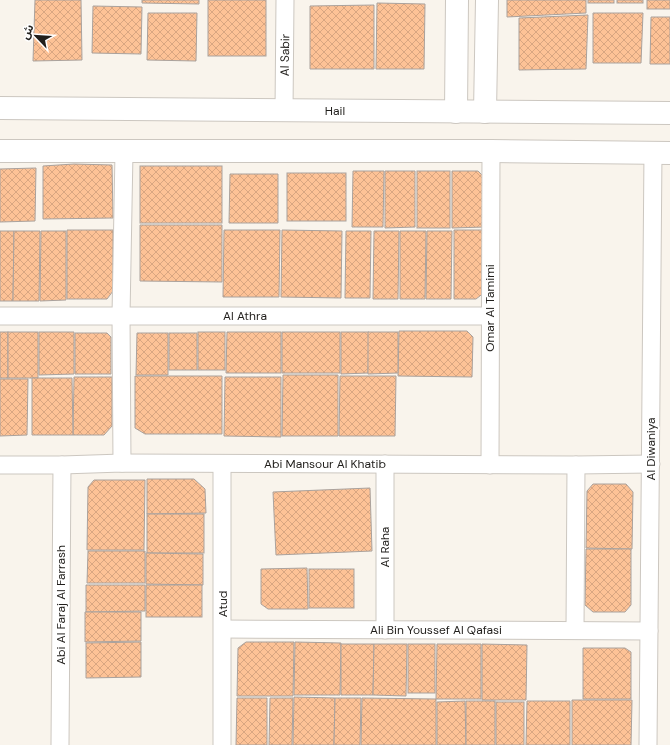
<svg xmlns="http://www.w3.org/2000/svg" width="670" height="745" font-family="'DM Sans','Noto Sans Arabic',sans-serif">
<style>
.building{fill:url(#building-cross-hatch);stroke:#aaa29d}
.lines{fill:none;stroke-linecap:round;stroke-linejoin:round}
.street-casing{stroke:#ccc7c0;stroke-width:19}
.secondary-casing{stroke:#ccc7c0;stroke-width:24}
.street{stroke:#fff;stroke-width:17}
.secondary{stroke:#fff;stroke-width:22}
.labels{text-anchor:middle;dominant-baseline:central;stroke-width:3.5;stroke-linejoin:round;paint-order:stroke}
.street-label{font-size:12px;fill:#201e1b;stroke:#fff}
</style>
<defs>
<pattern id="building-cross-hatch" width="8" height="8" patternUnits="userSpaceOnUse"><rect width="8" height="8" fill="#fdc296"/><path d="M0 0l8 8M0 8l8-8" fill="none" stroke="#d9a681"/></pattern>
</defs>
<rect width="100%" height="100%" fill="#f9f4ec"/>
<!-- building -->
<g class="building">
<polygon points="35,0 81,0 82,60 33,61"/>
<polygon points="142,0 199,0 199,4 142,3"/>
<rect x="208" y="0" width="58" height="56"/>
<polygon points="507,0 586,0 586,13 507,17"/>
<rect x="588" y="0" width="26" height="3"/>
<rect x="617" y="0" width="26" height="3"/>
<rect x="647" y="0" width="23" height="9"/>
<polygon points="377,3 425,4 424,69 376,69"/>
<polygon points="374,5 374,69 310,69 310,6"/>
<polygon points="93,6 142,7 141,54 92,53"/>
<polygon points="148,13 197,13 196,61 147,60"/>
<polygon points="593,13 643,13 641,63 593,63"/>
<polygon points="588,15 586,69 519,70 519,18"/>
<polygon points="651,17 670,17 670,64 650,64"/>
<polygon points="74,164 112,165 113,218 43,219 43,166"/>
<rect x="140" y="166" width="82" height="57"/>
<polygon points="36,168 35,221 0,222 0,169"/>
<polygon points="353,171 384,171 383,227 352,227"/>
<polygon points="385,171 415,171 415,227 385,228"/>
<rect x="417" y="171" width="33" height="57"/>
<polygon points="452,171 478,171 483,176 484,227 452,228"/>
<rect x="287" y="173" width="59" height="48"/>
<polygon points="230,174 278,174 278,223 229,223"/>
<polygon points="140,225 222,225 222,282 140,281"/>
<polygon points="67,230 113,230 113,291 107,299 67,299"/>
<polygon points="224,230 280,230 279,297 223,297"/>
<polygon points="282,230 342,231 341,298 281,297"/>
<polygon points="454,230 486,230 485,292 476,299 454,299"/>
<polygon points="0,231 14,231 13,301 0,301"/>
<polygon points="14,231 40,231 39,301 13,301"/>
<polygon points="41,231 66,231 66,300 40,301"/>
<polygon points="346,231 371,231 370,298 345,298"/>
<polygon points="374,231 399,231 398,299 373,299"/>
<polygon points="400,231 426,231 425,299 400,299"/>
<polygon points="427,231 452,231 451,299 426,299"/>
<polygon points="399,331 467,331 473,337 472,377 398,376"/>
<rect x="0" y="332" width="8" height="46"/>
<rect x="8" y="332" width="30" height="46"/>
<polygon points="39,332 74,332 74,374 39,375"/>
<rect x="198" y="332" width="27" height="38"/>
<polygon points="227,332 281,332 281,373 226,373"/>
<rect x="282" y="332" width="58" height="41"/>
<polygon points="341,332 369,332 368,373 341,374"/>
<polygon points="368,332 398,332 398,373 368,374"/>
<polygon points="75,333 107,333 111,337 111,374 75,374"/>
<polygon points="137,333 168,333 168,375 136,375"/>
<rect x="169" y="333" width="28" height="37"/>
<polygon points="283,375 338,375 338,436 282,436"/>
<polygon points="135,376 222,376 222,434 145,434 135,428"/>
<polygon points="340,376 396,376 395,436 339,436"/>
<polygon points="74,377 112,377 112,426 104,435 73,435"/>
<polygon points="225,377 281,377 281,437 224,436"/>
<polygon points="32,378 72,378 73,435 32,435"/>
<polygon points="0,379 28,379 27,435 0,436"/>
<polygon points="147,479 194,479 205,489 206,513 147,514"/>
<polygon points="94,480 145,480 144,550 87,550 88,487"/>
<polygon points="593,484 626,484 633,492 632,549 586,548 587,491"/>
<polygon points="370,488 372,551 276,555 273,492"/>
<rect x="147" y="514" width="57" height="39"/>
<polygon points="586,549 631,549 631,605 625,612 593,612 585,605"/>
<polygon points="88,551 145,551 145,583 87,583"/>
<polygon points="146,553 203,554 203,585 146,584"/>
<polygon points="307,568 308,609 268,609 261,604 261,569"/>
<rect x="309" y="569" width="45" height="39"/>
<polygon points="86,585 145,585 145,611 86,612"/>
<rect x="146" y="585" width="56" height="32"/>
<polygon points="85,612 141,612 141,641 85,642"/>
<polygon points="141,642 141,677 86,678 86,643"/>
<polygon points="246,642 294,642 293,696 237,696 238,648"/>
<polygon points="295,642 341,643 340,695 294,695"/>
<polygon points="341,644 374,644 373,695 341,695"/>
<polygon points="374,644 407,644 406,696 373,695"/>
<rect x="408" y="644" width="27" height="49"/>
<polygon points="437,644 481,644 481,699 436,699"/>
<polygon points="482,644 527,645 526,700 482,700"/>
<polygon points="583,648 625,648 631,652 631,699 583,699"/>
<polygon points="294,697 335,698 334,745 293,745"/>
<polygon points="237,698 267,698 267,745 236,745"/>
<polygon points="270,698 293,698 292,745 269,745"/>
<polygon points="335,698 361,698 360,745 334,745"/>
<polygon points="362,698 436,699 436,745 361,745"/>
<polygon points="572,700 632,700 631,745 572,745"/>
<polygon points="465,701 466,745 437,745 437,702"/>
<rect x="466" y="701" width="29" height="44"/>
<polygon points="527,701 570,701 570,745 526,745"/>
<rect x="496" y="702" width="28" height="43"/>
</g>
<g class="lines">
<!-- street casing -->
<g class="street-casing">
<g id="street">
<polyline points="284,111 285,0"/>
<polyline points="0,316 490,316"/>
<polyline points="122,463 121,316 124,152"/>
<polyline points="385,464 385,630"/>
<polyline points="0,465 62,465 122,463 576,465 651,464"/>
<polyline points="490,465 491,151"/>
<polyline points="223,629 649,631"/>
<polyline points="575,630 576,465"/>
<polyline points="60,745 62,465"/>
<polyline points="222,745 222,464"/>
<polyline points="648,745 653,152"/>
</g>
</g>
<!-- secondary casing -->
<g class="secondary-casing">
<g id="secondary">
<polyline points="0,108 670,113"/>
<polyline points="456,112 457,0"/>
<polyline points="485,112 487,0"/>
<polyline points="0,151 491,151 670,153"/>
</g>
</g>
<!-- street -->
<use href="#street" class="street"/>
<!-- secondary -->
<use href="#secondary" class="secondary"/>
</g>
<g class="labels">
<!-- street labels -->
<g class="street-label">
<text transform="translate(285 55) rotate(-89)">Al Sabir</text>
<text x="335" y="111">Hail</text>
<text transform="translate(490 308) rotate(-90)">Omar Al Tamimi</text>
<text x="245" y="316">Al Athra</text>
<text transform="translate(651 449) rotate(-90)">Al Diwaniya</text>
<text x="325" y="464">Abi Mansour Al Khatib</text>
<text transform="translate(385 547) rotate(-90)">Al Raha</text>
<text transform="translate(223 604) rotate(-90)">Atud</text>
<text transform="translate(61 605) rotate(-90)">Abi Al Faraj Al Farrash</text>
<text x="436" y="630">Ali Bin Youssef Al Qafasi</text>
</g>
</g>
<!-- north arrow -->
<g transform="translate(36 36) rotate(295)" stroke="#ffffff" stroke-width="3" paint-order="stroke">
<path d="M0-3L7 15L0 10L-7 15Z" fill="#201e1b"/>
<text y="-6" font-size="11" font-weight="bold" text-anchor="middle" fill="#201e1b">ش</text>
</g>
</svg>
